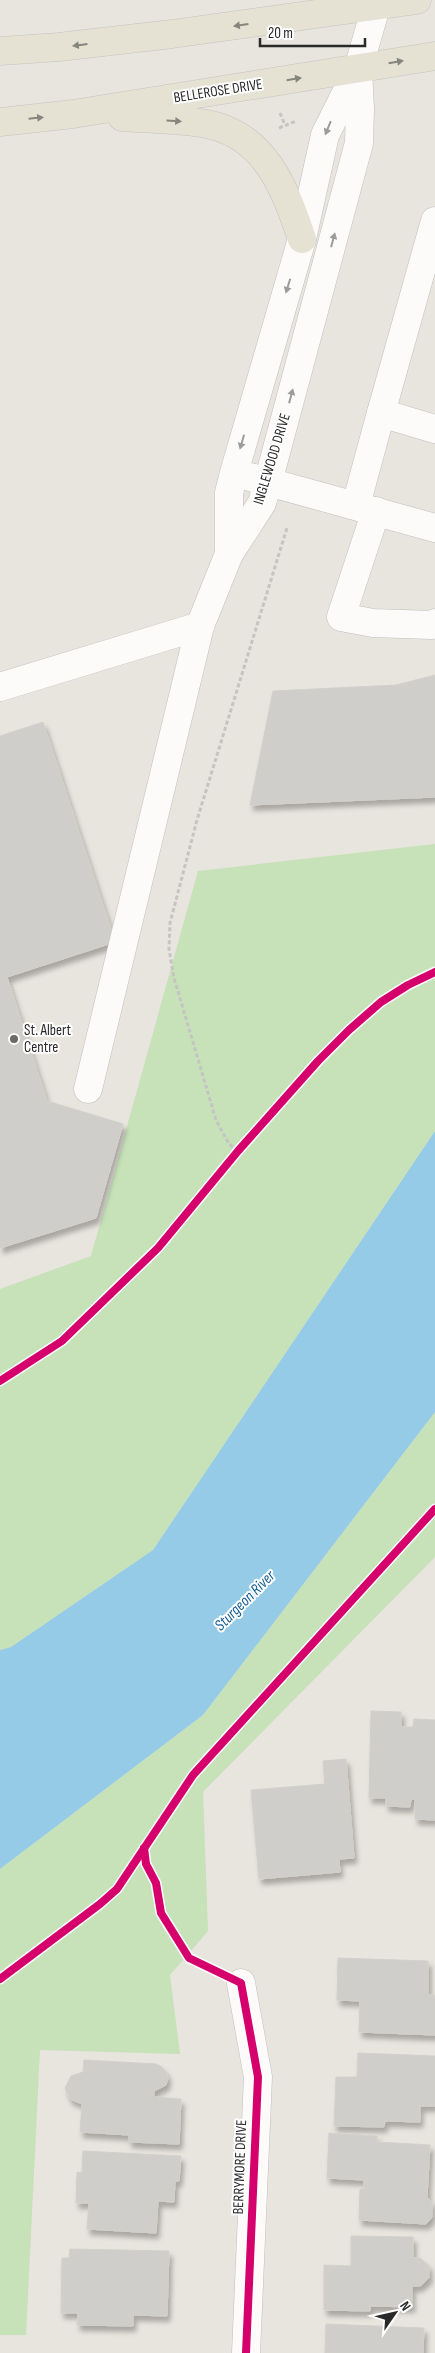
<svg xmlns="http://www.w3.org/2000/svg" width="435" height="2353" font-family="'Sofia Sans Condensed',sans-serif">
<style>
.green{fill:#c7e1b9}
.water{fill:#95cbe6}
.building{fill:#d0ceca;stroke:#d2d0cb;filter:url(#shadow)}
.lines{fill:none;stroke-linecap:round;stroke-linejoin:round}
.minor-casing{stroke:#c1c0c0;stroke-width:29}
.major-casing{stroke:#c4c3c0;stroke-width:29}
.path{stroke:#c4c4c3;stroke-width:3;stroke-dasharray:4 2.5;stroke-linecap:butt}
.minor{stroke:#fcfbfa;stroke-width:28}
.major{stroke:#e5e2d4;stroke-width:28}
.cycleway-casing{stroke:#fff;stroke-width:11}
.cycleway{stroke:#d6006c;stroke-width:8}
.oneway{fill:#87867e}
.oneway2{fill:#9d9c9c}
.poi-dot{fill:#6c6a68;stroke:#fff;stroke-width:2}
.labels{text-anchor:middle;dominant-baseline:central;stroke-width:4;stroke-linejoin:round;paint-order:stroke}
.street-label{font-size:15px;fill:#292929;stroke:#fff}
.poi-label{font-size:15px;fill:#292929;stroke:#fff;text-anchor:start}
.water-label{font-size:16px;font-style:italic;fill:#135d93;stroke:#fff}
</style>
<defs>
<filter id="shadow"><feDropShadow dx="3" dy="5.5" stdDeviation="2.5" flood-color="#0004"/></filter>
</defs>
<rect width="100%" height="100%" fill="#e8e4de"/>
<!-- green -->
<g class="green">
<polygon points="435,844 435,1131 153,1550 11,1647 0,1650 0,1289 91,1256 198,871"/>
<polygon points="435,1412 435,1557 203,1792 208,1931 170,1975 180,2054 40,2050 26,2335 0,2335 0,1869 203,1715"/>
</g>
<!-- water -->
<polygon class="water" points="435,1131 435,1412 203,1715 0,1869 0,1650 11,1647 153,1550"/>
<!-- building -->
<g class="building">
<polygon points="435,675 435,797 250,805 273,691 396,685"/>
<polygon points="43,722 115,942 7,977 47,1101 123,1124 96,1218 0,1248 0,736"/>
<polygon points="371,1711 401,1712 401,1727 413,1727 414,1719 435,1720 435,1820 415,1819 415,1799 411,1799 410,1807 386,1806 386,1798 369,1798"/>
<polygon points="346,1759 354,1858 339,1859 340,1872 259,1879 251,1790 325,1784 323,1761"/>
<polygon points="338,1958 428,1961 428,1995 435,1995 435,2035 359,2032 360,2001 337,2000"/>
<polygon points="358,2053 435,2056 435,2106 420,2106 420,2122 385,2121 384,2127 334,2126 336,2077 357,2077"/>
<polygon points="84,2060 156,2064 162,2067 166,2072 168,2078 166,2085 154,2091 154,2097 181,2099 179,2144 129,2142 129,2135 80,2132 82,2104 70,2099 65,2088 71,2076 83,2072"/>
<polygon points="329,2133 377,2136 377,2142 430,2145 427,2197 432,2203 432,2217 426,2224 359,2220 360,2189 364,2189 364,2180 327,2178"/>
<polygon points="83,2151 181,2156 179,2181 175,2181 174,2202 158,2201 156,2233 87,2229 89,2203 76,2203 77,2172 82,2173"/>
<polygon points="351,2236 413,2237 413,2258 420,2258 429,2266 429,2278 420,2286 412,2286 412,2307 370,2306 370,2311 324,2310 324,2265 351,2266"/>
<polygon points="70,2249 169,2251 167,2316 133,2315 133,2326 77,2325 78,2313 61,2313 62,2258 69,2258"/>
<polygon points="326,2324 424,2328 423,2353 325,2353"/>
</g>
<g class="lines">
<!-- minor casing -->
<g class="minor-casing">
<g id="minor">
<polyline points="435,221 381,413 435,429"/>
<polyline points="250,477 435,528"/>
<polyline points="356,505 381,413"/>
<polyline points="376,511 341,617 373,623 431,625 435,623"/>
<polyline points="229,554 229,493 234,473 302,239 325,135 358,69 378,0"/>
<polyline points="0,687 200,626 229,554 262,503 268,482 359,143 360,109 358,69"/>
<polyline points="88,1089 200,626"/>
<polyline points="241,1983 258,2077 246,2353"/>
</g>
</g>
<!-- major casing -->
<g class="major-casing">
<g id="major">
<polyline points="0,51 59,47 172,34 417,0"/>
<path d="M122,117C148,119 175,119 201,123C264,132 284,186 302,239"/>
<polyline points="0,122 73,114 435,56"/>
</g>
</g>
<!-- path -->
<g class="path">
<polyline points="280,113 285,125"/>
<polyline points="279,128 296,121"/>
<polyline points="238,1151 229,1144 216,1120 174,978 169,949 170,923 197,820 287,528"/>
</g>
<!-- minor -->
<use href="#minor" class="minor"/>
<!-- major -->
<use href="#major" class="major"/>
<!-- cycleway casing -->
<g class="cycleway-casing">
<g id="cycleway">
<polyline points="0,1381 62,1341 158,1248 238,1151 318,1061 349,1030 381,1002 408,985 435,972"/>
<polyline points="144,1848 146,1864 156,1883 161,1913 189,1958 241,1983 258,2077 246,2353"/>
<polyline points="0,1979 100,1904 117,1889 193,1775 435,1509"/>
</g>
</g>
<!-- cycleway -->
<use href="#cycleway" class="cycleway"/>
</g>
<!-- one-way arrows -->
<defs><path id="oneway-solid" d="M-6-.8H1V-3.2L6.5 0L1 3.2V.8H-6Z" transform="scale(1.25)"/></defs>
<g class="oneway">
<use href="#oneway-solid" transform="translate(241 25) rotate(172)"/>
<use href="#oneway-solid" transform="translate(80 45) rotate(173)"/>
<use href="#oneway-solid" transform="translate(396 62) rotate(-10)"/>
<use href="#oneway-solid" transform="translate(294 79) rotate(-9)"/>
<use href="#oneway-solid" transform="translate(36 118) rotate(-6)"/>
<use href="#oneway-solid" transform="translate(174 121) rotate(4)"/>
</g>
<g class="oneway2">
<use href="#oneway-solid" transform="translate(328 128) rotate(112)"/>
<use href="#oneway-solid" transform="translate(333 240) rotate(-75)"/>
<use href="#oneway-solid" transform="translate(288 286) rotate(107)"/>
<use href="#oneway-solid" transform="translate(291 396) rotate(-75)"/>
<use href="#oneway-solid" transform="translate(242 442) rotate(106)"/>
</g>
<!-- markers -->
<circle class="poi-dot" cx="14" cy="1039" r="5"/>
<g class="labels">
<!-- street labels -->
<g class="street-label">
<text transform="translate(218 91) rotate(-9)">BELLEROSE DRIVE</text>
<text transform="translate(272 459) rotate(-73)">INGLEWOOD DRIVE</text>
<text transform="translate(240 2167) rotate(-88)">BERRYMORE DRIVE</text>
</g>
<!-- poi labels -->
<g class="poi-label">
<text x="24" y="1030">St. Albert<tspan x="24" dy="17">Centre</tspan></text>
</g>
<!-- water labels -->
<g class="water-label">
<text transform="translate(245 1601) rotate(-45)">Sturgeon River</text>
</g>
</g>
<!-- north arrow -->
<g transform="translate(395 2313) rotate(56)" stroke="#ffffff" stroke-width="4" paint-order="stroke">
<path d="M0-4L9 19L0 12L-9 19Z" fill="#292929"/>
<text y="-8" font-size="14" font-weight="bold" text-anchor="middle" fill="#292929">N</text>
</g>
<!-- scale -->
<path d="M260 38v8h105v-8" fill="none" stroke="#292929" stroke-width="2.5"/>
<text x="268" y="38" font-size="15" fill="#292929" stroke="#ffffff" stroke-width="4" paint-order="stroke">20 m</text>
</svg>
